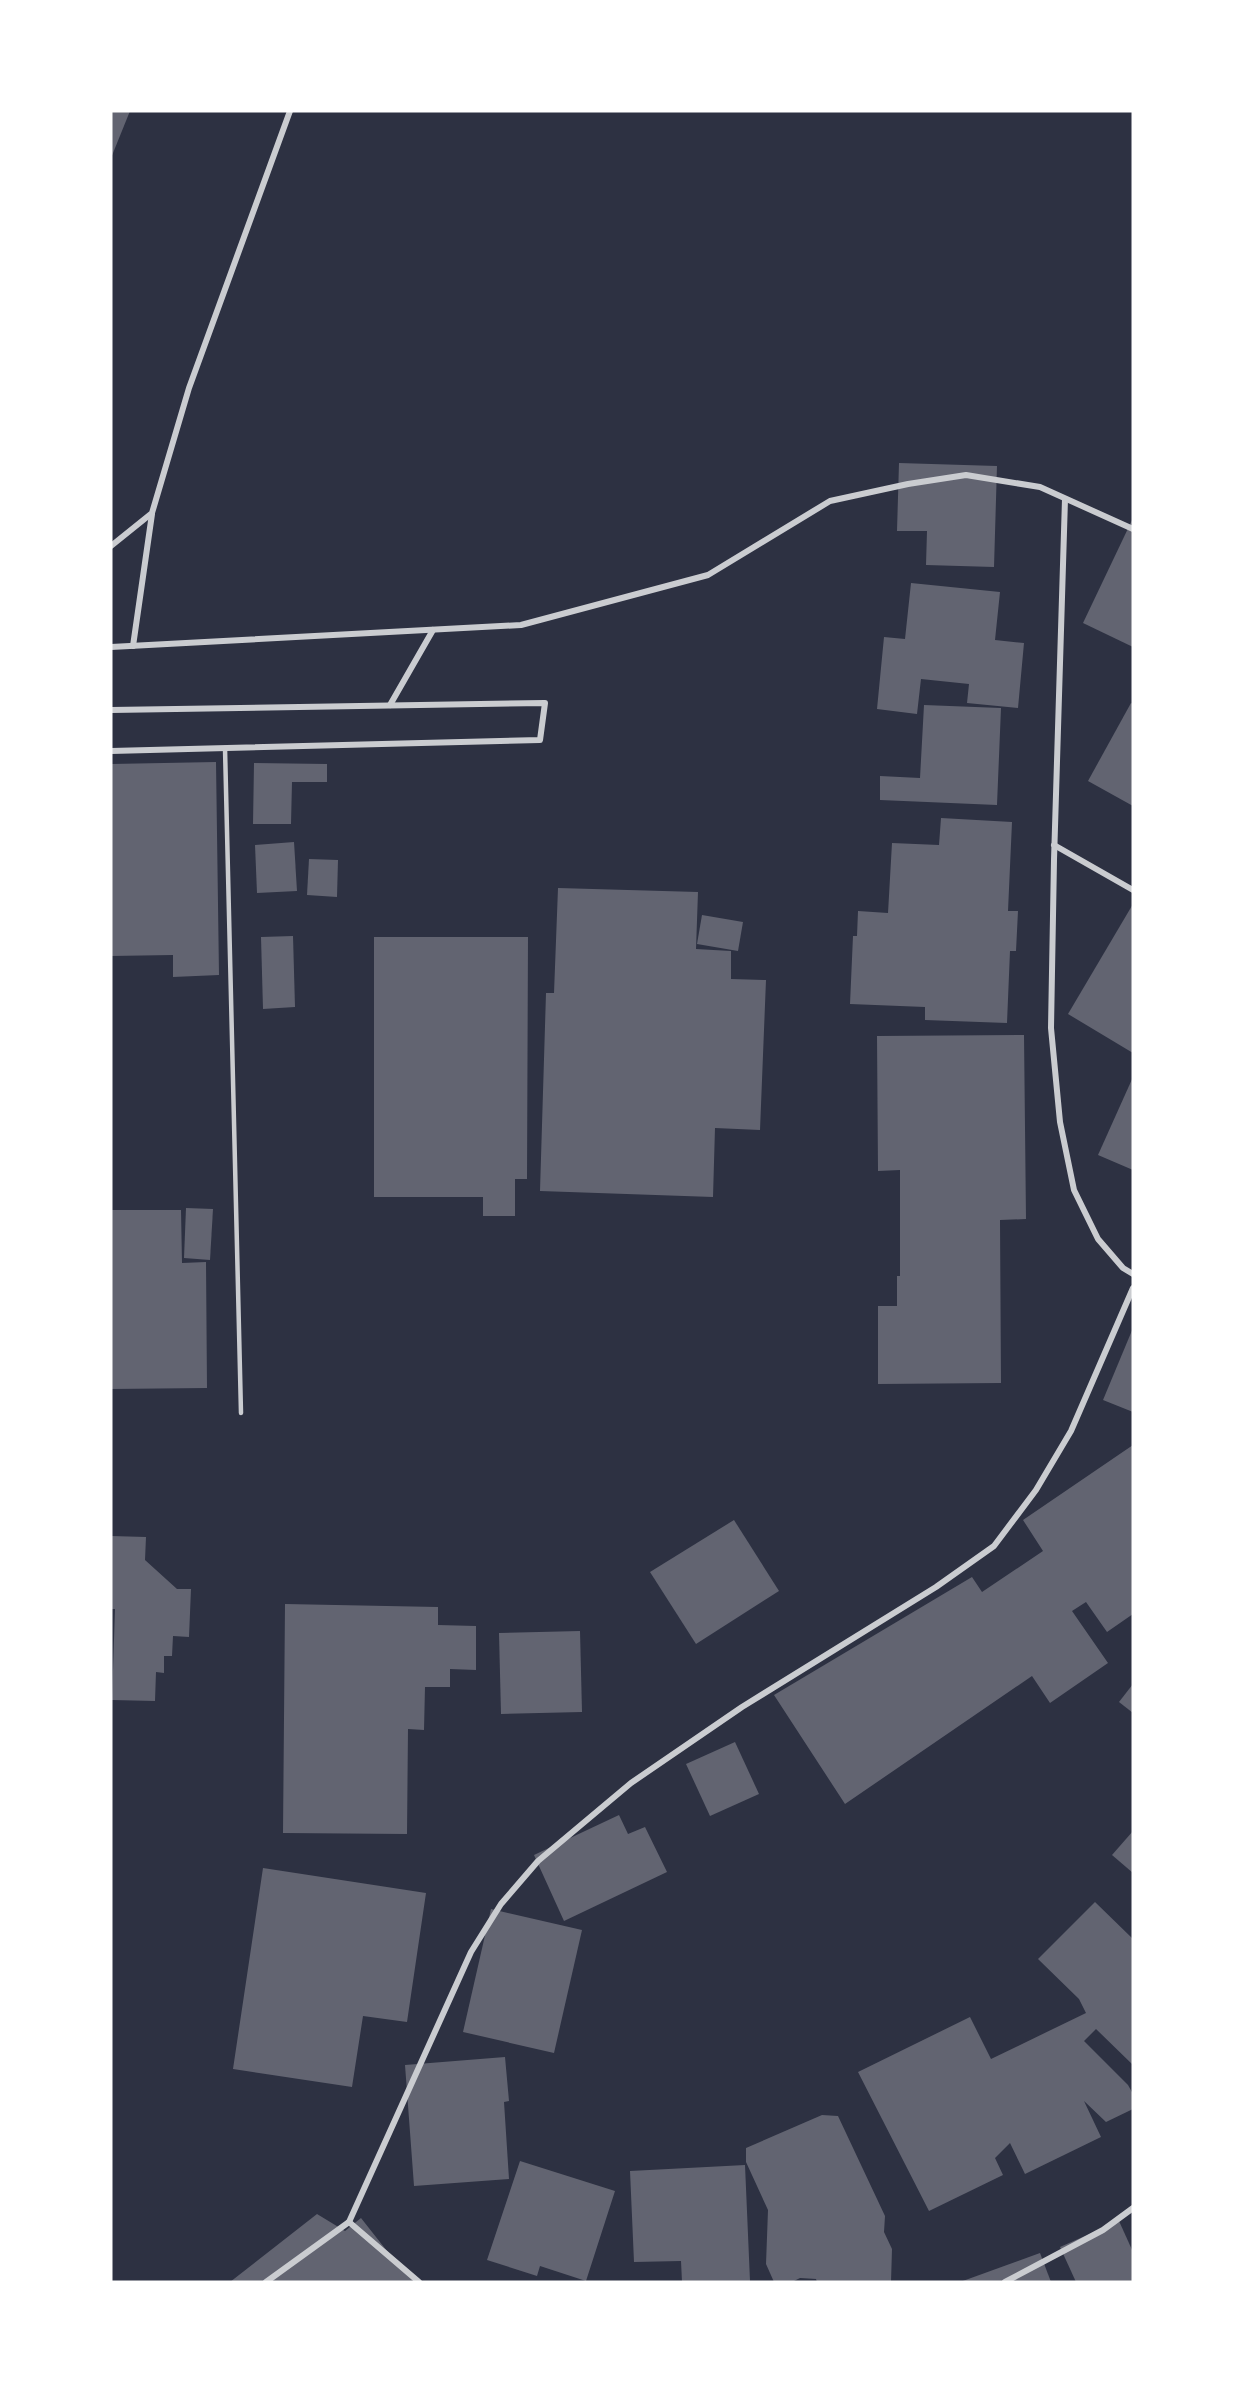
<svg xmlns="http://www.w3.org/2000/svg" width="1244" height="2393" font-family="Quicksand,sans-serif">
<style>
.building{fill:#626471}
.lines{fill:none;stroke-linecap:round;stroke-linejoin:round}
.service{stroke:#caccd0;stroke-width:4.5}
.minor{stroke:#caccd0;stroke-width:6}
</style>
<rect width="100%" height="100%" fill="#2d3142"/>
<!-- building -->
<g class="building">
<polygon points="111,111 130,111 111,158"/>
<polygon points="899,463 997,466 994,567 926,565 927,531 897,531"/>
<polygon points="1133,518 1133,647 1083,623"/>
<polygon points="911,583 1000,592 995,640 1024,643 1018,708 967,703 969,684 921,679 917,714 877,709 884,637 905,639"/>
<polygon points="1131,703 1133,704 1133,806 1088,781"/>
<polygon points="924,705 1001,708 997,805 880,800 880,776 920,778"/>
<polygon points="216,762 219,975 173,977 173,955 111,956 111,764"/>
<polygon points="254,763 327,764 327,782 292,782 291,824 253,824"/>
<polygon points="941,818 1012,822 1008,911 1018,911 1016,951 1010,951 1007,1023 925,1020 925,1007 850,1004 853,936 857,936 858,911 888,913 892,843 939,845"/>
<polygon points="294,842 297,891 257,893 255,845"/>
<polygon points="309,859 338,860 337,897 307,895"/>
<polygon points="558,888 698,892 696,949 731,951 731,979 766,980 760,1130 715,1128 713,1197 540,1191 546,993 554,993"/>
<polygon points="1133,904 1133,1053 1068,1014"/>
<polygon points="702,915 743,922 738,951 697,944"/>
<polygon points="293,936 295,1007 263,1009 261,937"/>
<polygon points="374,937 528,937 527,1179 515,1179 515,1216 483,1216 483,1197 374,1197"/>
<polygon points="1024,1035 1026,1219 1000,1220 1001,1383 878,1384 878,1306 897,1306 897,1276 900,1276 900,1170 878,1171 877,1036"/>
<polygon points="1133,1077 1133,1170 1098,1155"/>
<polygon points="186,1208 213,1209 210,1260 184,1258"/>
<polygon points="111,1210 181,1210 182,1263 206,1262 207,1388 111,1389"/>
<polygon points="1133,1328 1133,1412 1103,1400"/>
<polygon points="1133,1445 1133,1614 1107,1632 1086,1602 1072,1611 1108,1663 1050,1703 1032,1676 845,1804 774,1695 972,1577 982,1592 1043,1551 1023,1520"/>
<polygon points="734,1520 779,1591 696,1644 650,1572"/>
<polygon points="111,1536 146,1537 145,1560 177,1589 191,1589 189,1637 173,1636 172,1656 164,1656 164,1673 156,1672 155,1701 112,1700 115,1609 111,1609"/>
<polygon points="285,1604 438,1607 438,1625 476,1626 476,1670 450,1669 450,1687 425,1687 424,1730 408,1729 407,1834 283,1833"/>
<polygon points="580,1631 582,1712 501,1714 499,1633"/>
<polygon points="1133,1684 1133,1713 1119,1702"/>
<polygon points="735,1742 759,1794 710,1816 686,1764"/>
<polygon points="619,1815 628,1834 645,1827 667,1872 564,1921 534,1855"/>
<polygon points="1133,1831 1133,1873 1112,1855"/>
<polygon points="263,1868 426,1893 407,2022 363,2016 352,2087 233,2069"/>
<polygon points="1095,1902 1133,1939 1133,2065 1096,2029 1084,2041 1128,2085 1133,2094 1133,2109 1106,2122 1084,2101 1101,2137 1025,2174 1010,2143 995,2158 1003,2175 929,2211 858,2072 970,2017 991,2059 1086,2013 1079,1999 1038,1959"/>
<polygon points="491,1909 582,1930 554,2053 463,2032"/>
<polygon points="505,2057 509,2101 504,2102 509,2179 414,2186 405,2065"/>
<polygon points="822,2115 838,2116 885,2216 884,2232 892,2249 891,2282 817,2282 816,2279 800,2278 792,2282 774,2282 766,2264 768,2210 746,2162 746,2148"/>
<polygon points="520,2161 615,2191 586,2281 540,2266 537,2276 487,2260"/>
<polygon points="745,2165 750,2281 682,2282 681,2261 634,2262 630,2171"/>
<polygon points="317,2214 345,2231 361,2218 402,2270 416,2282 230,2282"/>
<polygon points="1119,2221 1133,2252 1133,2282 1076,2282 1060,2247"/>
<polygon points="1040,2253 1051,2282 960,2282"/>
</g>
<g class="lines">
<!-- service -->
<polyline class="service" points="225,748 241,1413"/>
<!-- minor -->
<g class="minor">
<polyline points="1065,499 1054,860 1051,1028 1060,1122 1074,1190 1098,1239 1123,1268 1133,1274"/>
<polyline points="111,546 152,513 189,388 290,111"/>
<polyline points="133,646 152,514"/>
<polyline points="111,647 521,625 708,575 830,501 908,484 966,475 1040,487 1133,529"/>
<polyline points="390,705 433,630"/>
<polyline points="111,710 545,703 540,740 111,751"/>
<polyline points="1054,845 1133,890"/>
<polyline points="349,2222 419,2282"/>
<polyline points="266,2282 349,2222 471,1952 501,1904 538,1861 631,1783 742,1707 936,1587 994,1546 1036,1490 1071,1431 1133,1288"/>
<polyline points="1005,2282 1103,2230 1133,2208"/>
</g>
</g>
<!-- border -->
<rect width="1244" height="2393" fill="none" stroke="#ffffff" stroke-width="225"/>
</svg>
